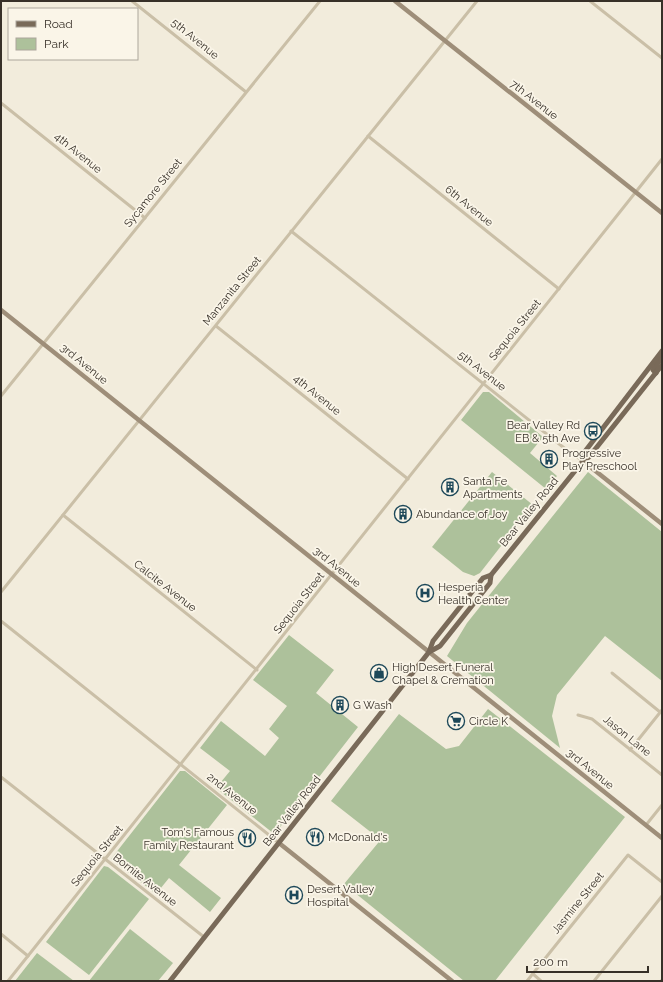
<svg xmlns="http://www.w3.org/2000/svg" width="663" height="982" font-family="Raleway,sans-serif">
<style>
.green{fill:#adc19b}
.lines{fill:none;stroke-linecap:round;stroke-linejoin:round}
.street{stroke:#cabfa7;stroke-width:3}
.secondary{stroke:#9e8e79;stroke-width:4.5}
.primary{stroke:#796a59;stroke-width:5}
.labels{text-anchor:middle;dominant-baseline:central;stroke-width:3.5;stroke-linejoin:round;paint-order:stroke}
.street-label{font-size:11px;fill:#373028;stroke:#faf5e8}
.poi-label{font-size:11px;fill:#373028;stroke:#faf5e8;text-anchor:start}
</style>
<rect width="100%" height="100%" fill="#f2ecdc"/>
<!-- green -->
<g class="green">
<polygon points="483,392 489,392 543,437 530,453 557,476 546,489 461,420"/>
<polygon points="492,472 533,505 480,573 474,576 463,572 432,547"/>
<polygon points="588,472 662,532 662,681 605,636 557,695 552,716 560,748 447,656 467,623"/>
<polygon points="289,635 334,670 316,693 358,727 277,831 273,833 216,788 230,771 200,748 221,721 265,756 279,738 269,729 287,706 253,680"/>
<polygon points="488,709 625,817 495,981 464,981 344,884 378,843 377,837 331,801 399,714 446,749 459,746"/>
<polygon points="180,771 185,771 227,805 179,865 221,898 210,912 169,878 156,894 111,859"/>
<polygon points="104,866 108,867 149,899 89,975 46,942"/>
<polygon points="130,929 173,963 158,981 89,981"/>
<polygon points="37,953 74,981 15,981"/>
</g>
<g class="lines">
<!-- street -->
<g class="street">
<polyline points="132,1 246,92"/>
<polyline points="590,1 662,58"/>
<polyline points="1,103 145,218"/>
<polyline points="368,136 559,289"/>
<polyline points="291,231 568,451 583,461"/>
<polyline points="216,326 408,479"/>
<polyline points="1,396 320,1"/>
<polyline points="63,515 257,670"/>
<polyline points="1,592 477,1"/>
<polyline points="1,621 279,843"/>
<polyline points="612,673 660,712"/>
<polyline points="578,715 592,719 662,775"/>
<polyline points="630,750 662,710"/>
<polyline points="1,777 204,937"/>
<polyline points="646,825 662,805"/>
<polyline points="1,934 28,956"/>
<polyline points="533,974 541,981"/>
<polyline points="8,981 662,159"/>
<polyline points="527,981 628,855 662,882"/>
<polyline points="594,981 662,896"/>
<polyline points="661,981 662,980"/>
</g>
<!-- secondary -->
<g class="secondary">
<polyline points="395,1 662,213"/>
<polyline points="1,310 662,838"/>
<polyline points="583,461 662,524"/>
<polyline points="279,843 452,981"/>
</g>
<!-- primary -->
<g class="primary">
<polyline points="656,373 653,370 662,357"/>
<polyline points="583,461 583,454 662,351"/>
<polyline points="429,652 440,646 490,583 491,575"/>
<polyline points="170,981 429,652 433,641 483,578 491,575 583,461 589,457 662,365"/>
</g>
</g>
<!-- icons -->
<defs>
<g id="bus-ring" transform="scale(0.9)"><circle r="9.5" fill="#faf5e8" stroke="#1d4859" stroke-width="1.5"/><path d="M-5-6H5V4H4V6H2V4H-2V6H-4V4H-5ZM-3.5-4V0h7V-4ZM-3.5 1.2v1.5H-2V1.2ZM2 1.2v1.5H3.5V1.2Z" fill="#1d4859"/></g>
<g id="building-ring" transform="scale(0.9)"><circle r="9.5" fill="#faf5e8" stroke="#1d4859" stroke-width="1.5"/><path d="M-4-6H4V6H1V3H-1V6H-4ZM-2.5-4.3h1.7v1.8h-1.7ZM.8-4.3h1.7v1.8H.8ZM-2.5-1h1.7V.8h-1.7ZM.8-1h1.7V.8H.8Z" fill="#1d4859"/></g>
<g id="hospital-ring" transform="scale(0.9)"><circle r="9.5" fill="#faf5e8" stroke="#1d4859" stroke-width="1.5"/><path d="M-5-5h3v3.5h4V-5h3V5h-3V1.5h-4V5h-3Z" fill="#1d4859"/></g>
<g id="shop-ring" transform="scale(0.9)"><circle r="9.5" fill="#faf5e8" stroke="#1d4859" stroke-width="1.5"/><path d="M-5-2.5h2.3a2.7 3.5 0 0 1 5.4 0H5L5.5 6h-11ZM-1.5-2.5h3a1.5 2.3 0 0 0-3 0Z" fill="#1d4859"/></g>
<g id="supermarket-ring" transform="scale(0.9)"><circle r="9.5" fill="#faf5e8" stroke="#1d4859" stroke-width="1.5"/><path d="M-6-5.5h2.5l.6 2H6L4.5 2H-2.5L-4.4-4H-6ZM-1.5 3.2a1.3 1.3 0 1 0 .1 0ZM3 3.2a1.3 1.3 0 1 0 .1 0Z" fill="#1d4859"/></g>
<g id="restaurant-ring" transform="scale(0.9)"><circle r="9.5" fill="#faf5e8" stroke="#1d4859" stroke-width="1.5"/><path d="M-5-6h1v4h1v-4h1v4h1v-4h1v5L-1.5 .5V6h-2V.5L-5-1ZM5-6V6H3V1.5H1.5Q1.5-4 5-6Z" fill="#1d4859"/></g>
</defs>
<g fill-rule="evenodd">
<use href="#bus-ring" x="593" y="431"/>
<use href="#building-ring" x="549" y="459"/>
<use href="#building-ring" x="450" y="487"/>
<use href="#building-ring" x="403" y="514"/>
<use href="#hospital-ring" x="425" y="593"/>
<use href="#shop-ring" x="379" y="673"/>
<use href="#building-ring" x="340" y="705"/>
<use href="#supermarket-ring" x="456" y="721"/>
<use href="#restaurant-ring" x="315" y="837"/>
<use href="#restaurant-ring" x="247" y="838"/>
<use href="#hospital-ring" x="294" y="895"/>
</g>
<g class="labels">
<!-- street labels -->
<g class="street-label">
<text transform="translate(195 39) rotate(39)">5th Avenue</text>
<text transform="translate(534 100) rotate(38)">7th Avenue</text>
<text transform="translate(78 153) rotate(39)">4th Avenue</text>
<text transform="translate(153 193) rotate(-51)">Sycamore Street</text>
<text transform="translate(469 206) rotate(39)">6th Avenue</text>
<text transform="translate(232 291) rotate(-51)">Manzanita Street</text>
<text transform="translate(515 330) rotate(-51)">Sequoia Street</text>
<text transform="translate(84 364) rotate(39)">3rd Avenue</text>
<text transform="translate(482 371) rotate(38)">5th Avenue</text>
<text transform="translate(317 395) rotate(39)">4th Avenue</text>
<text transform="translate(529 512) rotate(-51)">Bear Valley Road</text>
<text transform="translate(337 567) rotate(39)">3rd Avenue</text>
<text transform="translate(165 586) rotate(38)">Calcite Avenue</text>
<text transform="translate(299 603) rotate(-52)">Sequoia Street</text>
<text transform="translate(627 736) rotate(39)">Jason Lane</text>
<text transform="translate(590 769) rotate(39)">3rd Avenue</text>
<text transform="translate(232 794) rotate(38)">2nd Avenue</text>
<text transform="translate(292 811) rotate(-52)">Bear Valley Road</text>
<text transform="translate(97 856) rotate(-51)">Sequoia Street</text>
<text transform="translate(145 880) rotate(38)">Bornite Avenue</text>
<text transform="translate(578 903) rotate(-51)">Jasmine Street</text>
</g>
<!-- poi labels -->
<g class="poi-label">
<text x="580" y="425" text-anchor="end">Bear Valley Rd<tspan x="580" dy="13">EB &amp; 5th Ave</tspan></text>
<text x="562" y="453">Progressive<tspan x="562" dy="13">Play Preschool</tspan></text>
<text x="463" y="481">Santa Fe<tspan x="463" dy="13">Apartments</tspan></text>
<text x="416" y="514">Abundance of Joy</text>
<text x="438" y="587">Hesperia<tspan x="438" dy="13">Health Center</tspan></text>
<text x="392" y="667">High Desert Funeral<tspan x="392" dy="13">Chapel &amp; Cremation</tspan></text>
<text x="353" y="705">G Wash</text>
<text x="469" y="721">Circle K</text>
<text x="234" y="832" text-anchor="end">Tom's Famous<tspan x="234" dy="13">Family Restaurant</tspan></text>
<text x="328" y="837">McDonald's</text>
<text x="307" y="889">Desert Valley<tspan x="307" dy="13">Hospital</tspan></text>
</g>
</g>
<!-- border -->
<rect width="663" height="982" fill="none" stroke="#373028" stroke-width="4"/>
<!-- legend -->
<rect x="8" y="8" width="130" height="52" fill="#faf5e8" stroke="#aca69b"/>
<rect x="16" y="21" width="20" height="6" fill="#796a59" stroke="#aca69b"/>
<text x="44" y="28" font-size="12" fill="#373028">Road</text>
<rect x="16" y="38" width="20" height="12" fill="#adc19b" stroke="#aca69b"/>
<text x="44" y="48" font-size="12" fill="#373028">Park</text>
<!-- scale -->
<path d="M527 966v6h121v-6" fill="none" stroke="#373028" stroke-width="2"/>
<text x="533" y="966" font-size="12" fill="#373028" stroke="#faf5e8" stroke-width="3" paint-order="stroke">200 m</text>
</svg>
